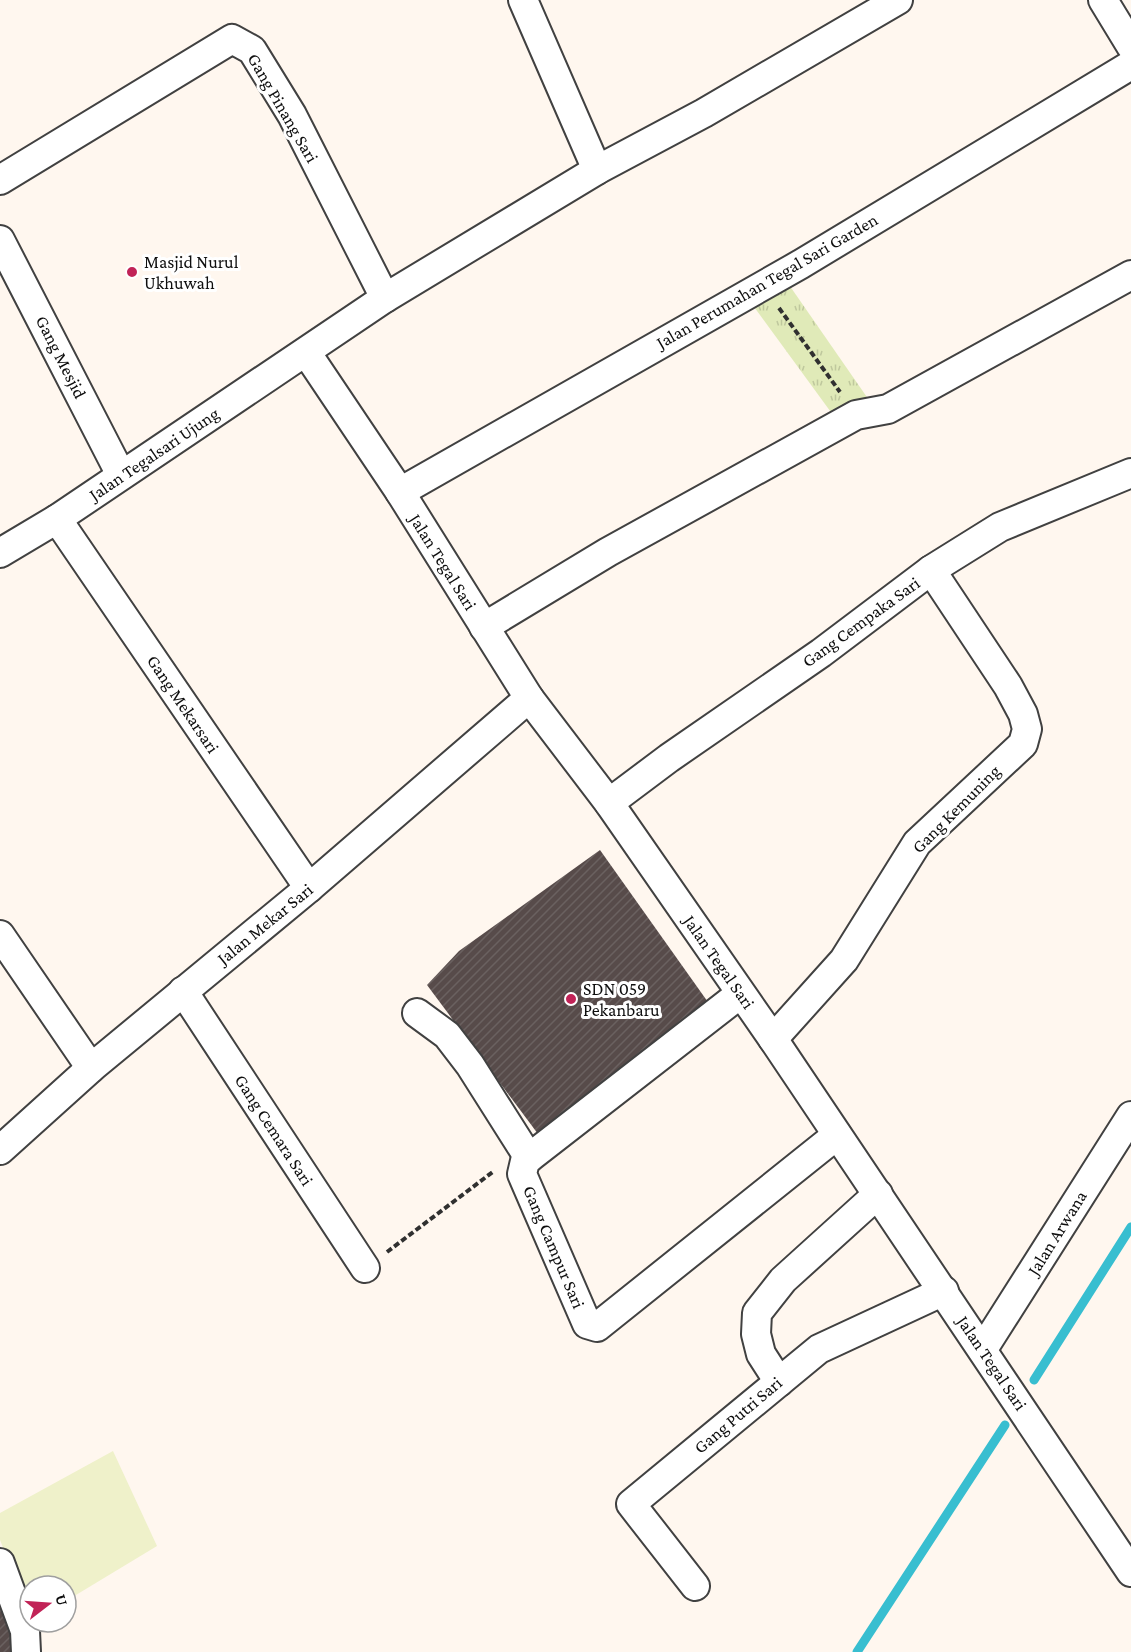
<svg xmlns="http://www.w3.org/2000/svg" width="1131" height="1652" font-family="'Crimson Pro',serif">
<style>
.grass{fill:url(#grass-tufts)}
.pitch{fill:#eff1ca}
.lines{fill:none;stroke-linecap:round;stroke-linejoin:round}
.stream{stroke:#38bed0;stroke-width:9}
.building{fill:url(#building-hatch)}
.minor-casing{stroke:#414141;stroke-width:32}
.path{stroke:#303030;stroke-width:4;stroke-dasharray:6 3;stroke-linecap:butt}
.minor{stroke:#fff;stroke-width:28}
.poi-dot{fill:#c12357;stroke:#fff;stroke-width:2}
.labels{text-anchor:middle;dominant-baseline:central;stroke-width:6;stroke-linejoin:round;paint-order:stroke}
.street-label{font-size:18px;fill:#0e0e0e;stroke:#fff}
.poi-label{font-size:18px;fill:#0e0e0e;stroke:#fff;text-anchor:start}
</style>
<defs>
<pattern id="grass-tufts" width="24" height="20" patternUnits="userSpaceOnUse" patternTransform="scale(1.5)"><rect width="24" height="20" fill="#e0eab8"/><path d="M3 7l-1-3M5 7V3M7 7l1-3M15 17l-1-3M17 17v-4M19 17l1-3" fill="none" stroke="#bfc89d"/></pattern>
<pattern id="building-hatch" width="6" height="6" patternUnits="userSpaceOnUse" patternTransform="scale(1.5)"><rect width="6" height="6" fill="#574b4a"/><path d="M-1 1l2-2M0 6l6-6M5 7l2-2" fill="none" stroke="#6a6160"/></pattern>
</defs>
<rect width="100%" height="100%" fill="#fff7ef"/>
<!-- grass -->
<polygon class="grass" points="785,279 871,403 833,415 749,300"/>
<!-- pitch -->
<polygon class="pitch" points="113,1451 157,1546 66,1601 66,1586 30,1586 30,1615 0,1540 0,1513"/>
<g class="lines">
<!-- stream -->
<g class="stream">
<polyline points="1034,1380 1131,1227"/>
<polyline points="857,1652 1005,1425"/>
</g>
</g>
<!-- building -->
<g class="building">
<polygon points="600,850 715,1012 538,1134 427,985 459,951"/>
<polygon points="0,1602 8,1602 11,1652 0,1652"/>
</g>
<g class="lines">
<!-- minor casing -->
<g class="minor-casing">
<g id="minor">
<polyline points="523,0 597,170"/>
<polyline points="1103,0 1131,46"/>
<polyline points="0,180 232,39 252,50 292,115 385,298"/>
<polyline points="0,240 121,475"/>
<polyline points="306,352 400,492 529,698 609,803 773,1039 1131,1572"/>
<polyline points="400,492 801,264 1131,65"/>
<polyline points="57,519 309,888"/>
<polyline points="0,553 57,519 385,298 597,170 704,113 898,0"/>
<polyline points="484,627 608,552 856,415 888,409 1131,275"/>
<polyline points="609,803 669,758 821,653 931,570 1000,527 1131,473"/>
<polyline points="0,935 91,1068"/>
<polyline points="183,991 365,1268"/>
<polyline points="740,994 525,1161 522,1174 587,1324 597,1327 837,1135"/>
<polyline points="417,1013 447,1035 470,1065 529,1158"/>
<polyline points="773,1039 844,960 917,843 1023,744 1027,729 1023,714 1008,686 931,570"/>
<polyline points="0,1150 91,1068 309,888 529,698"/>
<polyline points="983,1349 1131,1116"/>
<polyline points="779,1382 761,1354 756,1334 757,1313 783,1280 878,1194"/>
<polyline points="0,1563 25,1631 26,1652"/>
<polyline points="695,1586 631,1504 819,1349 944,1291"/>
</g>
</g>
<!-- path -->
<g class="path">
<polyline points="779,308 840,392"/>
<polyline points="387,1252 494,1171"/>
</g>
<!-- minor -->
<use href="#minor" class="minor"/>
</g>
<!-- markers -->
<g class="poi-dot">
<circle cx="132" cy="272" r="6"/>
<circle cx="571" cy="999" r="6"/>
</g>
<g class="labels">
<!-- street labels -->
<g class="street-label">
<text transform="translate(283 108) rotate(60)">Gang Pinang Sari</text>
<text transform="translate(767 281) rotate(-30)">Jalan Perumahan Tegal Sari Garden</text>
<text transform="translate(61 357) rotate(63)">Gang Mesjid</text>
<text transform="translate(154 454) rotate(-34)">Jalan Tegalsari Ujung</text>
<text transform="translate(443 562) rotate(58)">Jalan Tegal Sari</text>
<text transform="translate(861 622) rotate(-36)">Gang Cempaka Sari</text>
<text transform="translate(183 704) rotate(56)">Gang Mekarsari</text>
<text transform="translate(956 809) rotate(-45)">Gang Kemuning</text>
<text transform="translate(265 924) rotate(-39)">Jalan Mekar Sari</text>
<text transform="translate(719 962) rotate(55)">Jalan Tegal Sari</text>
<text transform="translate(274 1130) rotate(57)">Gang Cemara Sari</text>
<text transform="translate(1057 1233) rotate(-58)">Jalan Arwana</text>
<text transform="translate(554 1247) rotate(67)">Gang Campur Sari</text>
<text transform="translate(992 1363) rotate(56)">Jalan Tegal Sari</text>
<text transform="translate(738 1415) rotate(-40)">Gang Putri Sari</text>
</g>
<!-- poi labels -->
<g class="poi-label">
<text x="144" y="262">Masjid Nurul<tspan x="144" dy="21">Ukhuwah</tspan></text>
<text x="583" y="989">SDN 059<tspan x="583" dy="21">Pekanbaru</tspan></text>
</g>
</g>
<!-- north arrow -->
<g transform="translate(48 1604) rotate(73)"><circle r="28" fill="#ffffff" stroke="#9f9f9f" stroke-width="1.5"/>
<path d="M0-4.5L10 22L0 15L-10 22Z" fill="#c12357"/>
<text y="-9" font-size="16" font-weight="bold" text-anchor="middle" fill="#0e0e0e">U</text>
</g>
</svg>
